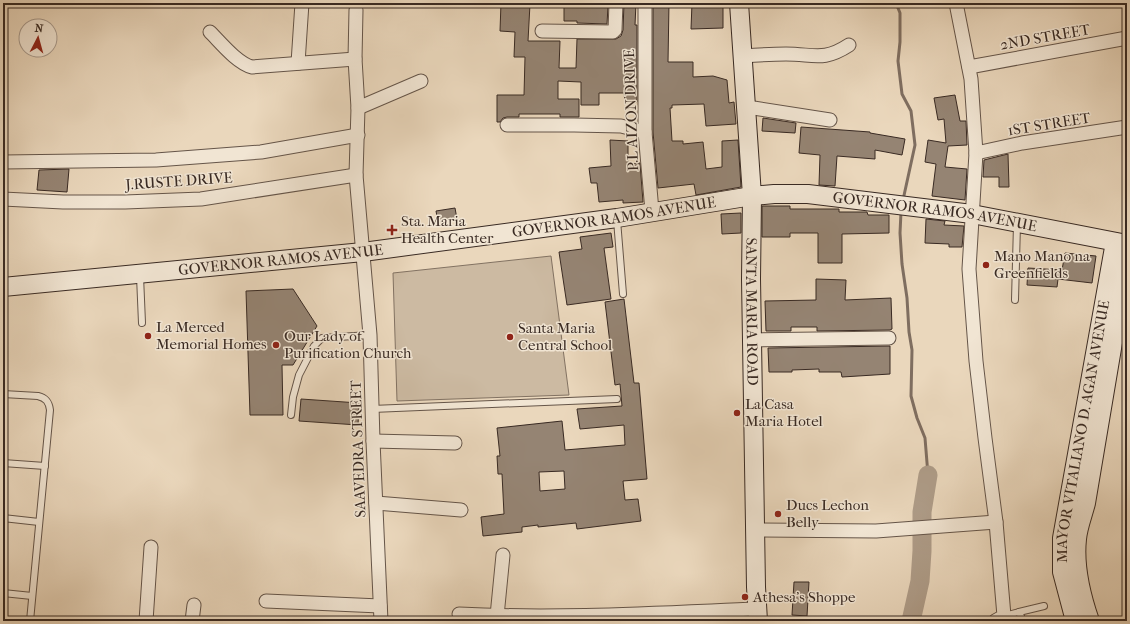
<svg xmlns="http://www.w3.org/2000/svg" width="1130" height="624" font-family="'IM FELL French Canon',serif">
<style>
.green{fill:#ccbaa2;stroke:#827262}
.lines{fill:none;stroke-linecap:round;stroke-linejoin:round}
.stream{stroke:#7f6e60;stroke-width:3}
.river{stroke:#ae9c88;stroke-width:19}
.building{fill:#958473;stroke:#392a23;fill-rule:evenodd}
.lane-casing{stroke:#655549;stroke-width:8}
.street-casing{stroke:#655549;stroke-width:15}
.secondary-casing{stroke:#392a23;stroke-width:20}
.lane{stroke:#f1e5d3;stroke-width:6}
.street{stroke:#f1e5d3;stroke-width:13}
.secondary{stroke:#f1e5d3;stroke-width:18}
.poi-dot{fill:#8f2418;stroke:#f1e5d3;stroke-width:1.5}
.labels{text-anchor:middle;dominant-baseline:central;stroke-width:3;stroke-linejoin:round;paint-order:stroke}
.street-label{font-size:15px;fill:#392a23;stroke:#f1e5d3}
.poi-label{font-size:15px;fill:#392a23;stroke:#f1e5d3;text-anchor:start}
</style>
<rect width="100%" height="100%" fill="#ead7bc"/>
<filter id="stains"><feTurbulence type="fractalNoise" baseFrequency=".005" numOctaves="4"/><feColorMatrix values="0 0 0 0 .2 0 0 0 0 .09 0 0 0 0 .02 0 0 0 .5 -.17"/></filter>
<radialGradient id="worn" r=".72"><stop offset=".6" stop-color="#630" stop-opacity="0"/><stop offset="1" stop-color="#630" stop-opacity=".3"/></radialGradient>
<!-- green -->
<polygon class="green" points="551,256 569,395 397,401 393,273"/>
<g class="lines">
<!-- stream -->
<g class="stream">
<polyline points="896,3 900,13 900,42 898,61 902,94 911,111 915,145 903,200"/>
<polyline points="901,212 900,233 902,264 907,298 909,332 912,350 911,396 917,418 925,438 928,475"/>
</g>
<!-- river -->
<polyline class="river" points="911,621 920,581 922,551 922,512 928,475"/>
</g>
<!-- building -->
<g class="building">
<polygon points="501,3 530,4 528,41 560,41 559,68 576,68 577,39 616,39 621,36 623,30 624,3 636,3 635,25 637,25 637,102 625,102 624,93 599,93 599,105 581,105 581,82 558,81 558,99 579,99 579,117 560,117 560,114 519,114 519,117 507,117 503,118 500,122 497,122 497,95 524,95 525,57 514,57 515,32 500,31"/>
<polygon points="564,3 584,3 584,6 608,6 607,24 577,23 577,21 564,21"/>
<polygon points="653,3 669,3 668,62 693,62 693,77 713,76 727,80 729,103 734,102 736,124 706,126 704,104 672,105 672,108 670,108 672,141 683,141 683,144 703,142 706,169 722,167 722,141 738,140 741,187 696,195 694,184 658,188 653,132"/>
<polygon points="692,3 723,3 723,28 691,29"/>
<polygon points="955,95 960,121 966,121 967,145 948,146 945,167 967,169 965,200 932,196 936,164 925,162 928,140 946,143 944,119 938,120 934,98"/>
<polygon points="763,118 796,123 795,133 762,131"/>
<polygon points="801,127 870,132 870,133 905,139 902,155 875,150 875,159 837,156 835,186 819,185 820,155 799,153"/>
<polygon points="610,140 628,141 628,164 640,163 643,202 623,203 623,200 599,202 597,183 591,183 589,168 611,166"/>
<polygon points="1008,154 1009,187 999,187 999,177 983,177 984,160"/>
<polygon points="69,169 67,192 37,190 39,170"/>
<polygon points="762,206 790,206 790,209 839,209 839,212 867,212 868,215 889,215 889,233 842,234 842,263 818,263 818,233 790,233 790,237 762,237"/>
<polygon points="455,208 457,219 438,222 436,211"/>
<polygon points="741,213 741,233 722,234 721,214"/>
<polygon points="926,219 945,221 944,225 964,226 962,247 949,247 949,244 925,243"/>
<polygon points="611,233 613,247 604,248 611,299 567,305 559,252 582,249 580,237"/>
<polygon points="1065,253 1096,256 1092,283 1058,279 1057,287 1027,285 1028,268 1062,270"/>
<polygon points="816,279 846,280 845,300 891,298 892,329 890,330 817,331 817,327 791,327 791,331 766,331 765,301 816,300"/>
<polygon points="293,289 317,326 293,365 282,365 283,415 250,415 246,291"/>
<path d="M624,299L634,383H639L647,479L623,481L625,500L638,499L641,521L577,529L576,523L538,527V525L522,527V532L483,536L481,517L504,514L502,474H498L497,456H500L497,428L562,421L565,450L625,445L624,425L580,429L577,409L622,406L620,384L615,385L605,302ZM564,471L565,489L540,491L539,472Z"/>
<polygon points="890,346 890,374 842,377 841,372 819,372 819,369 792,370 792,372 769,372 768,348"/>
<polygon points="301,399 359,403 358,425 299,421"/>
<polygon points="794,582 809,582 807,616 792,615"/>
</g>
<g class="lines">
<!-- lane casing -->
<g class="lane-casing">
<g id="lane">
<polyline points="617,220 623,294"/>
<polyline points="140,276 142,323"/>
<polyline points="1015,300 1017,224"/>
<path d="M3,394L38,396C46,398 49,402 50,410L30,621"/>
<polyline points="372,409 617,399"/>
<polyline points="291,415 293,397 299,375 314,346 322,338 370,335"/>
<polyline points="3,463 45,466"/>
<polyline points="3,518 39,522"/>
<polyline points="3,593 32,596"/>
<polyline points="1019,612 1044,606"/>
<polyline points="1004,616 1019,612 1023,621"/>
</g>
</g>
<!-- street casing -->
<g class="street-casing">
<g id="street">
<polyline points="956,3 971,79 976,153 969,269 976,361 985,438 996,522 1004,616 995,621"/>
<polyline points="645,7 645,132 652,211"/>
<polyline points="356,10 355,59 358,108 356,175 370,335 373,441 381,621"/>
<polyline points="542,31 613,32 615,30 616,3"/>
<path d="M210,32C221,43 237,63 252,67L355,59"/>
<path d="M743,56C757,55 772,54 786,54C814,54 823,62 849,45"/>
<polyline points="298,63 302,3"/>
<polyline points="969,67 1127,38"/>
<polyline points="747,107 830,120"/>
<polyline points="358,108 421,81"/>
<polyline points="507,125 574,125 621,126 645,132"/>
<polyline points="976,153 1022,143 1127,127"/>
<polyline points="3,162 156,160 261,152 358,135"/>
<polyline points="3,199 63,202 125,202 201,199 356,175"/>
<polyline points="752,340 889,338"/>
<polyline points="373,441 455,443"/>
<polyline points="376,503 461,510"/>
<polyline points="755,530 876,531 996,522"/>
<polyline points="266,601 380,606"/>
<path d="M459,614C559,619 658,613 757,609"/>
<polyline points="497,616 503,555"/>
<polyline points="146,621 151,547"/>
<polyline points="192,621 194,605"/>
</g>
</g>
<!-- secondary casing -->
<g class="secondary-casing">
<g id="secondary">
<path id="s1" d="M739,3L752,196L751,279L756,587L758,621"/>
<path id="s2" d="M3,287L363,252L617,218L752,196L774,194H808L972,214L1127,244"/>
<path id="s3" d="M1075,621L1062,572V538L1115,242"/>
<path d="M1090,621C1081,595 1074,567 1077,539C1078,527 1083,515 1086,503L1127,259"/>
</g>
</g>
<!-- lane -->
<use href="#lane" class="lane"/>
<!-- street -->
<use href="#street" class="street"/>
<!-- secondary -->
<use href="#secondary" class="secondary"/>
</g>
<!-- markers -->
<g class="poi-dot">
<path d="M390 224h4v4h4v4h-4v4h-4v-4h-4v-4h4z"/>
<circle cx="986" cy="265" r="4"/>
<circle cx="148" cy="336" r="4"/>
<circle cx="510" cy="337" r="4"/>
<circle cx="276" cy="345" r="4"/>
<circle cx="737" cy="413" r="4"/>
<circle cx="778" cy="514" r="4"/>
<circle cx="745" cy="597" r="4"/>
</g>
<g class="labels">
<!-- street labels -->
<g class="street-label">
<text transform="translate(1045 37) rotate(-10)">2ND STREET</text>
<text transform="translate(631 110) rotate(-92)">P.L AIZON DRIVE</text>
<text transform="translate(1049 124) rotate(-9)">1ST STREET</text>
<text transform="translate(179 181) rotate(-4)">J.RUSTE DRIVE</text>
<text stroke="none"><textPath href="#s2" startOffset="939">GOVERNOR RAMOS AVENUE</textPath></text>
<text stroke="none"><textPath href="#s2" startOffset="615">GOVERNOR RAMOS AVENUE</textPath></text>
<text stroke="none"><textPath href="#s2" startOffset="279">GOVERNOR RAMOS AVENUE</textPath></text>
<text stroke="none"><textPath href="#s1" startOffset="309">SANTA MARIA ROAD</textPath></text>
<text stroke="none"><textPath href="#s3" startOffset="193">MAYOR VITALIANO D. AGAN AVENUE</textPath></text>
<text transform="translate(358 449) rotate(-92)">SAAVEDRA STREET</text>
</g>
<!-- poi labels -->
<g class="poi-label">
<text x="401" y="221">Sta. Maria<tspan x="401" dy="17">Health Center</tspan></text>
<text x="994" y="256">Mano Mano na<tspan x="994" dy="17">Greenfields</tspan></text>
<text x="156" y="327">La Merced<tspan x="156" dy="17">Memorial Homes</tspan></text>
<text x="518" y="328">Santa Maria<tspan x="518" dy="17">Central School</tspan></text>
<text x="284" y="336">Our Lady of<tspan x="284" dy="17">Purification Church</tspan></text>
<text x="745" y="404">La Casa<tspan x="745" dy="17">Maria Hotel</tspan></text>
<text x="786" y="505">Ducs Lechon<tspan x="786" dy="17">Belly</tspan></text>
<text x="753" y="597">Athesa's Shoppe</text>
</g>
</g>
<!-- margin -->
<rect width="1130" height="624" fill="none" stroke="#ead7bc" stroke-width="16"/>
<rect x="4" y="4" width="1122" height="616" fill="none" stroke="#392a23" stroke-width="2"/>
<rect x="8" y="8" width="1114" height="608" fill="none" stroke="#392a23"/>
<!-- north arrow -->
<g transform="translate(38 38) rotate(6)"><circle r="19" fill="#f1e5d3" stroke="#a79a8d"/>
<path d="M0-3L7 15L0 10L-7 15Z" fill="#8f2418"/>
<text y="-6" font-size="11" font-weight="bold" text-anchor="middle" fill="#392a23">N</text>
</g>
<rect width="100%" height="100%" filter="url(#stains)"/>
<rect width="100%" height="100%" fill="url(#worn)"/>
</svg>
